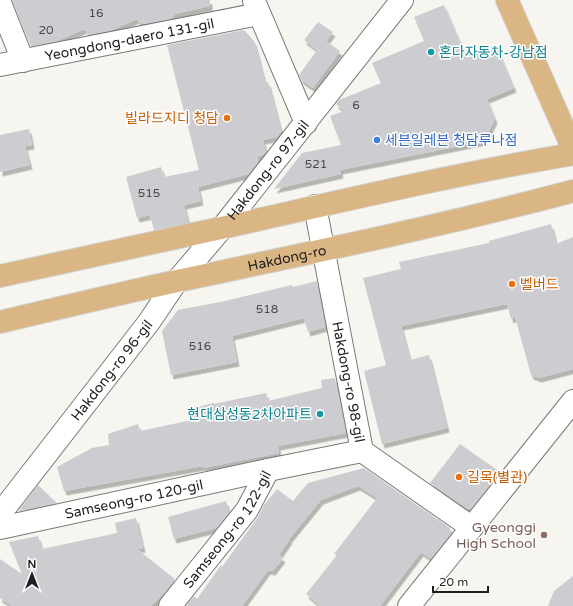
<svg xmlns="http://www.w3.org/2000/svg" width="573" height="606" font-family="'Varela Round','Noto Sans KR',sans-serif">
<style>
.building{fill:#cdccd0;filter:url(#shadow)}
.lines{fill:none;stroke-linecap:round;stroke-linejoin:round}
.minor-casing{stroke:#7b7a76;stroke-width:24}
.major-casing{stroke:#d2d2d2;stroke-width:24}
.minor{stroke:#fff;stroke-width:22}
.major{stroke:#d9b683;stroke-width:22}
.culture-dot{fill:#0f9aa8;stroke:#fff;stroke-width:1.5}
.food-dot{fill:#e8710a;stroke:#fff;stroke-width:1.5}
.shop-dot{fill:#3f7fe0;stroke:#fff;stroke-width:1.5}
.education-dot{fill:#8d6e63;stroke:#fff;stroke-width:1.5}
.labels{text-anchor:middle;dominant-baseline:central;stroke-width:3;stroke-linejoin:round;paint-order:stroke}
.number-label{font-size:12px;fill:#4b4a4a}
.street-label{font-size:14px;fill:#201f1e;stroke:#fff}
.culture-label{font-size:14px;fill:#0d838f;stroke:#fff;text-anchor:start}
.food-label{font-size:14px;fill:#c56008;stroke:#fff;text-anchor:start}
.shop-label{font-size:14px;fill:#366cbe;stroke:#fff;text-anchor:start}
.education-label{font-size:14px;fill:#785e54;stroke:#fff;text-anchor:end}
</style>
<defs>
<filter id="shadow"><feDropShadow dx="2.5" dy="4.5" stdDeviation="0" flood-color="#0004"/></filter>
</defs>
<rect width="100%" height="100%" fill="#f6f5f0"/>
<!-- building -->
<g class="building">
<polygon points="12,0 210,0 210,6 175,14 171,19 144,24 139,22 137,19 112,30 88,35 85,29 57,41 33,46 30,44"/>
<polygon points="444,5 467,58 496,45 514,88 487,99 495,119 484,141 340,170 341,174 274,189 302,153 341,145 330,116 344,111 336,104 339,100 381,83 372,63 424,41 414,17"/>
<polygon points="318,22 333,32 326,41 340,51 313,88 301,80 299,75 317,50 304,40"/>
<polygon points="244,30 254,41 265,83 268,82 281,131 277,137 263,140 266,152 264,154 257,157 258,162 249,174 198,187 201,201 184,205 188,222 154,230 150,215 137,218 126,177 161,167 164,177 199,170 167,45"/>
<polygon points="29,129 32,145 25,146 30,165 0,172 0,135"/>
<polygon points="551,224 556,244 573,237 573,369 539,378 531,375 515,317 511,319 507,304 401,326 410,360 429,355 447,428 382,444 364,371 386,365 363,278 401,269 399,262 489,243 489,241"/>
<polygon points="317,281 325,327 308,332 304,318 232,336 237,362 171,375 162,331 178,310 225,301 292,285 293,287"/>
<polygon points="335,378 346,433 278,446 279,453 203,468 203,466 64,491 57,467 92,448 109,445 108,434 138,424 140,431 192,420 189,409 214,403 214,404 266,393 268,401 322,388 321,380"/>
<polygon points="460,444 500,472 471,509 468,509 430,483"/>
<polygon points="364,468 450,528 451,533 431,559 421,552 380,606 320,606 306,594 337,555 334,554 377,498 358,486 321,500 289,539 290,539 279,555 283,558 273,571 268,570 242,606 186,606 194,596 197,599 221,565 222,567 258,517 264,505 277,489 293,501 308,483"/>
<polygon points="38,485 57,503 20,511 19,510"/>
<polygon points="226,501 229,512 217,528 174,539 168,517"/>
<polygon points="136,518 143,548 137,549 175,579 163,594 151,606 12,606 0,598 0,559 22,574 9,542 38,536 42,549 117,533 115,523"/>
<polygon points="573,576 573,606 548,606 554,591"/>
</g>
<g class="lines">
<!-- minor casing -->
<g class="minor-casing">
<g id="minor">
<polyline points="254,1 306,123"/>
<polyline points="0,3 23,61"/>
<path id="s1" d="M0,65L259,14"/>
<path id="s2" d="M315,206L362,451L471,527"/>
<path id="s3" d="M0,514L149,322L176,282L222,228L402,0"/>
<path id="s4" d="M0,528L268,470L362,451"/>
<path id="s5" d="M170,606L247,510L268,470"/>
<polyline points="409,606 573,401"/>
</g>
</g>
<!-- major casing -->
<g class="major-casing">
<g id="major">
<polyline points="507,0 573,149"/>
<path d="M0,276C74,260 148,244 221,228C338,202 455,174 573,154"/>
<path id="s6" d="M0,322C59,308 118,294 177,281C310,253 442,226 573,191"/>
</g>
</g>
<!-- minor -->
<use href="#minor" class="minor"/>
<!-- major -->
<use href="#major" class="major"/>
</g>
<!-- markers -->
<g class="culture-dot">
<circle cx="431" cy="52" r="4"/>
<circle cx="320" cy="414" r="4"/>
</g>
<g class="food-dot">
<circle cx="227" cy="118" r="4"/>
<circle cx="512" cy="284" r="4"/>
<circle cx="459" cy="477" r="4"/>
</g>
<circle class="shop-dot" cx="377" cy="140" r="4"/>
<circle class="education-dot" cx="544" cy="535" r="4"/>
<g class="labels">
<!-- number labels -->
<g class="number-label">
<text x="96" y="13">16</text>
<text x="46" y="30">20</text>
<text x="356" y="105">6</text>
<text x="316" y="164">521</text>
<text x="149" y="193">515</text>
<text x="267" y="309">518</text>
<text x="200" y="346">516</text>
</g>
<!-- street labels -->
<g class="street-label">
<text stroke="none"><textPath href="#s1" startOffset="132">Yeongdong-daero 131-gil</textPath></text>
<text stroke="none"><textPath href="#s3" startOffset="436">Hakdong-ro 97-gil</textPath></text>
<text stroke="none"><textPath href="#s6" startOffset="294">Hakdong-ro</textPath></text>
<text stroke="none"><textPath href="#s3" startOffset="182">Hakdong-ro 96-gil</textPath></text>
<text stroke="none"><textPath href="#s2" startOffset="179">Hakdong-ro 98-gil</textPath></text>
<text stroke="none"><textPath href="#s4" startOffset="137">Samseong-ro 120-gil</textPath></text>
<text stroke="none"><textPath href="#s5" startOffset="96">Samseong-ro 122-gil</textPath></text>
</g>
<!-- culture labels -->
<g class="culture-label">
<text x="439" y="52">혼다자동차-강남점</text>
<text x="312" y="414" text-anchor="end">현대삼성동2차아파트</text>
</g>
<!-- food labels -->
<g class="food-label">
<text x="219" y="118" text-anchor="end">빌라드지디 청담</text>
<text x="520" y="284">벨버드</text>
<text x="467" y="477">길목(별관)</text>
</g>
<!-- shop labels -->
<g class="shop-label">
<text x="385" y="140">세븐일레븐 청담루나점</text>
</g>
<!-- education labels -->
<g class="education-label">
<text x="536" y="527">Gyeonggi<tspan x="536" dy="16">High School</tspan></text>
</g>
</g>
<!-- north arrow -->
<g transform="translate(32 574)" stroke="#ffffff" stroke-width="3" paint-order="stroke">
<path d="M0-3L7 15L0 10L-7 15Z" fill="#201f1e"/>
<text y="-6" font-size="11" font-weight="bold" text-anchor="middle" fill="#201f1e">N</text>
</g>
<!-- scale -->
<path d="M433 586v6h55v-6" fill="none" stroke="#201f1e" stroke-width="2"/>
<text x="439" y="586" font-size="12" fill="#201f1e" stroke="#ffffff" stroke-width="3" paint-order="stroke">20 m</text>
</svg>
